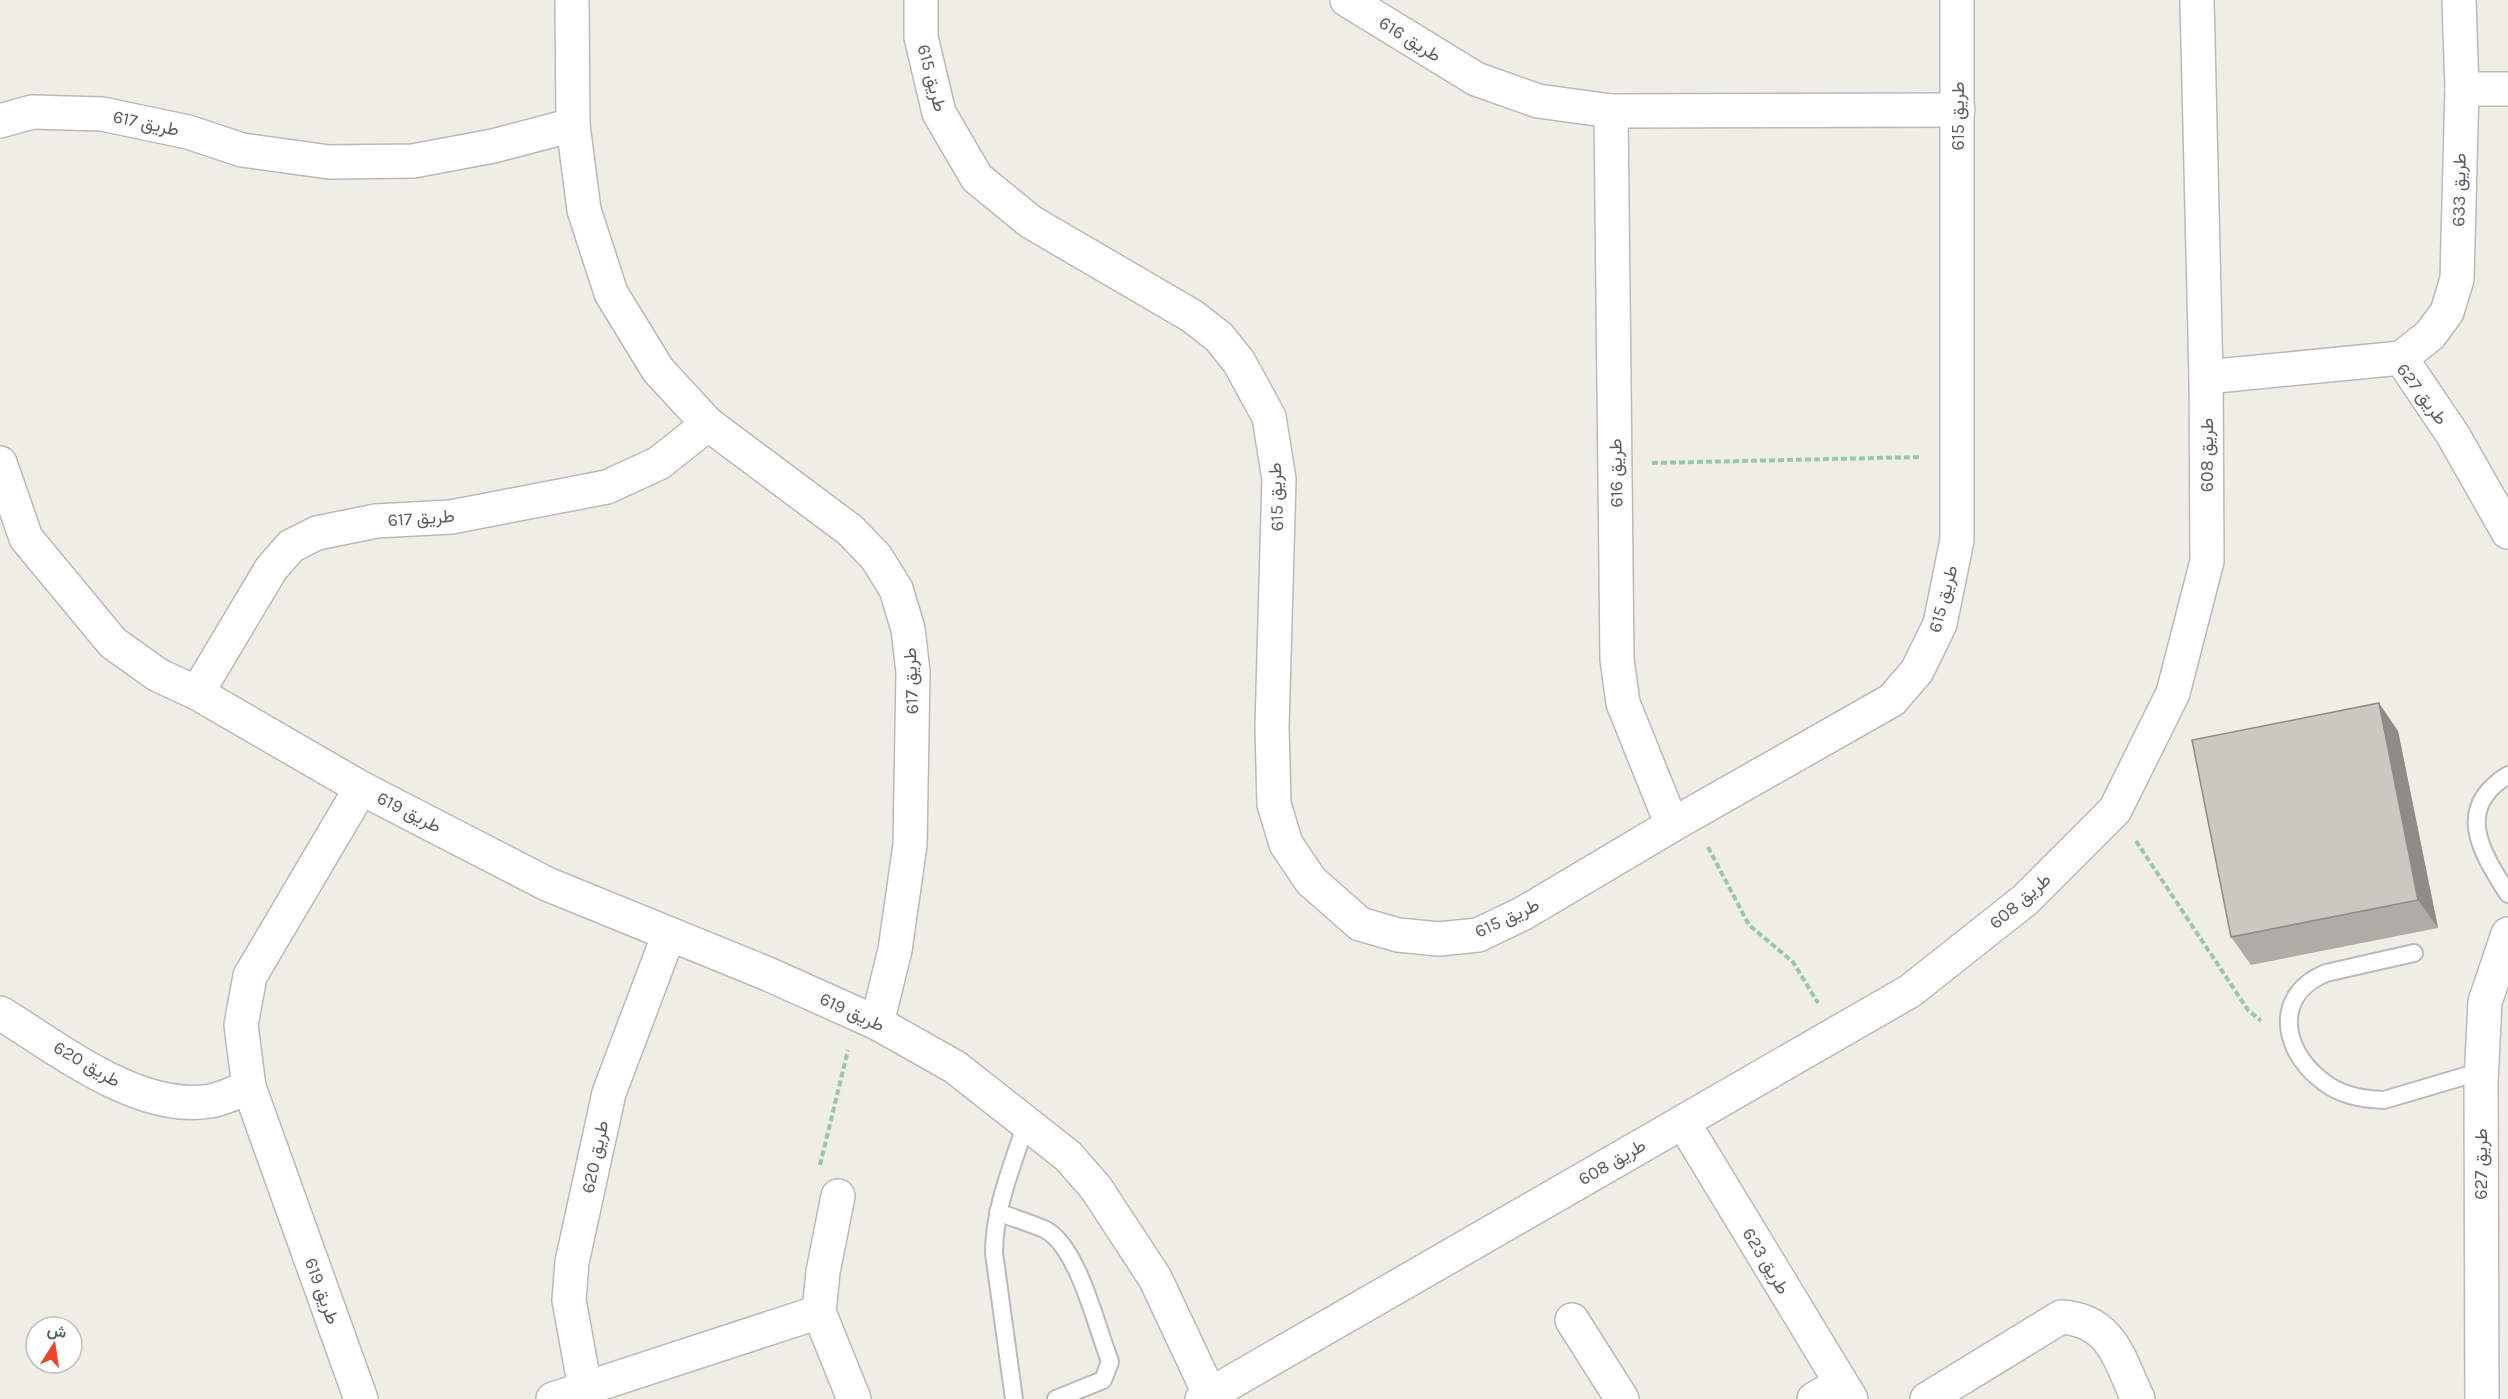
<svg xmlns="http://www.w3.org/2000/svg" width="2508" height="1399" font-family="Karla,Vazirmatn,sans-serif">
<style>
.lines{fill:none;stroke-linecap:round;stroke-linejoin:round}
.lane-casing{stroke:#b7babe;stroke-width:20}
.street-casing{stroke:#b7babe;stroke-width:36}
.secondary-casing{stroke:#b8bac0;stroke-width:36}
.path{stroke:#99c8a8;stroke-width:4;stroke-dasharray:6 3;stroke-linecap:butt}
.lane{stroke:#fff;stroke-width:16}
.street{stroke:#fff;stroke-width:33}
.secondary{stroke:#fff;stroke-width:33}
.wall{fill:#aeaca6}
.shaded-wall{fill:#8d8c87}
.building{fill:#cac8c1;stroke:#8d8c87;stroke-width:1.5}
.labels{text-anchor:middle;dominant-baseline:central;stroke-width:6;stroke-linejoin:round;paint-order:stroke}
.street-label{font-size:18px;fill:#5c6065;stroke:#fff}
</style>
<rect width="100%" height="100%" fill="#efede4"/>
<g class="lines">
<!-- lane casing -->
<g class="lane-casing">
<g id="lane">
<path d="M2508,775C2453,809 2482,853 2508,894"/>
<path d="M2414,953L2326,973C2274,994 2281,1048 2320,1079C2338,1095 2361,1099 2384,1100L2482,1071"/>
<path d="M998,1212C1013,1218 1031,1223 1046,1230C1077,1247 1095,1321 1107,1353L1110,1362L1103,1380L1056,1399"/>
<path d="M1014,1399L994,1253C994,1209 1012,1166 1026,1124"/>
</g>
</g>
<!-- street casing -->
<g class="street-casing">
<g id="street">
<polyline points="572,0 573,125 584,210 611,293 658,370 708,424 850,530 876,557 896,589 908,629 913,672 910,845 895,950 877,1023"/>
<polyline points="921,0 921,37 939,113 977,178 1031,222 1192,316 1219,337 1239,362 1269,417 1279,479 1272,727 1274,804 1286,844 1311,881 1360,924 1398,935 1439,939 1478,935 1522,914 1672,825 1892,700 1917,671 1940,624 1957,540 1957,0"/>
<polyline points="1347,0 1476,79 1538,101 1611,111 1958,110"/>
<polyline points="2462,89 2508,89"/>
<polyline points="1611,111 1617,659 1623,703 1672,825"/>
<polyline points="0,121 32,112 102,114 188,132 242,150 329,162 413,161 493,146 573,125"/>
<polyline points="2401,358 2430,335 2447,312 2457,279 2462,89 2459,0"/>
<polyline points="2206,377 2401,358 2453,435 2508,532"/>
<polyline points="0,463 26,538 113,643 158,675 197,693 361,788 547,884 768,974 877,1023 955,1067 1068,1156 1096,1188 1155,1278 1210,1395"/>
<polyline points="197,693 271,569 291,546 317,533 376,521 451,517 607,487 659,463 708,424"/>
<polyline points="361,788 250,976 241,1025 249,1087 361,1399"/>
<path d="M0,1013C58,1048 138,1113 210,1101C223,1099 236,1092 249,1087"/>
<polyline points="1683,1122 1851,1399"/>
<polyline points="838,1196 823,1272 819,1312 854,1399"/>
<polyline points="1572,1320 1622,1399"/>
<polyline points="585,1388 569,1300 572,1262 609,1093 669,934"/>
<polyline points="553,1399 819,1312"/>
<polyline points="1814,1399 1840,1384"/>
<path d="M1927,1399L2061,1317C2112,1320 2119,1359 2138,1399"/>
<polyline points="2482,1399 2481,1081 2485,1002 2508,934"/>
</g>
</g>
<!-- secondary casing -->
<g class="secondary-casing">
<polyline id="secondary" points="1202,1399 1910,991 2025,900 2115,810 2173,693 2207,561 2206,377 2197,0"/>
</g>
<!-- path -->
<g class="path">
<polyline points="1652,463 1921,457"/>
<polyline points="2136,841 2248,1010 2261,1021"/>
<polyline points="1708,847 1749,925 1793,962 1818,1003"/>
<polyline points="820,1165 848,1050"/>
</g>
<!-- lane -->
<use href="#lane" class="lane"/>
<!-- street -->
<use href="#street" class="street"/>
<!-- secondary -->
<use href="#secondary" class="secondary"/>
</g>
<!-- wall -->
<polygon class="wall" points="2398,731 2438,928 2251,965 2231,937"/>
<!-- shaded-wall -->
<polygon class="shaded-wall" points="2379,703 2398,731 2438,928 2418,900"/>
<!-- building -->
<polygon class="building" points="2379,703 2418,900 2231,937 2192,740"/>
<g class="labels">
<!-- street labels -->
<g class="street-label">
<text transform="translate(1410 39) rotate(32)">طريق 616</text>
<text transform="translate(932 78) rotate(75)">طريق 615</text>
<text transform="translate(1958 116) rotate(-90)">طريق 615</text>
<text transform="translate(146 123) rotate(12)">طريق 617</text>
<text transform="translate(2459 190) rotate(-89)">طريق 633</text>
<text transform="translate(2422 394) rotate(53)">طريق 627</text>
<text transform="translate(2207 455) rotate(-90)">طريق 608</text>
<text transform="translate(1616 473) rotate(-91)">طريق 616</text>
<text transform="translate(1276 497) rotate(-92)">طريق 615</text>
<text transform="translate(421 518) rotate(-4)">طريق 617</text>
<text transform="translate(1943 599) rotate(-75)">طريق 615</text>
<text transform="translate(911 681) rotate(-92)">طريق 617</text>
<text transform="translate(409 812) rotate(27)">طريق 619</text>
<text transform="translate(2020 901) rotate(-41)">طريق 608</text>
<text transform="translate(1507 918) rotate(-25)">طريق 615</text>
<text transform="translate(852 1012) rotate(25)">طريق 619</text>
<text transform="translate(87 1064) rotate(30)">طريق 620</text>
<text transform="translate(595 1157) rotate(-78)">طريق 620</text>
<text transform="translate(1612 1162) rotate(-30)">طريق 608</text>
<text transform="translate(2481 1164) rotate(-90)">طريق 627</text>
<text transform="translate(1766 1261) rotate(59)">طريق 623</text>
<text transform="translate(322 1291) rotate(70)">طريق 619</text>
</g>
</g>
<!-- north arrow -->
<g transform="translate(54 1345) rotate(12)"><circle r="28" fill="#ffffff" stroke="#bebfc1" stroke-width="1.5"/>
<path d="M0-4.5L10 22L0 15L-10 22Z" fill="#ec442d"/>
<text y="-9" font-size="16" font-weight="bold" text-anchor="middle" fill="#5c6065">ش</text>
</g>
</svg>
